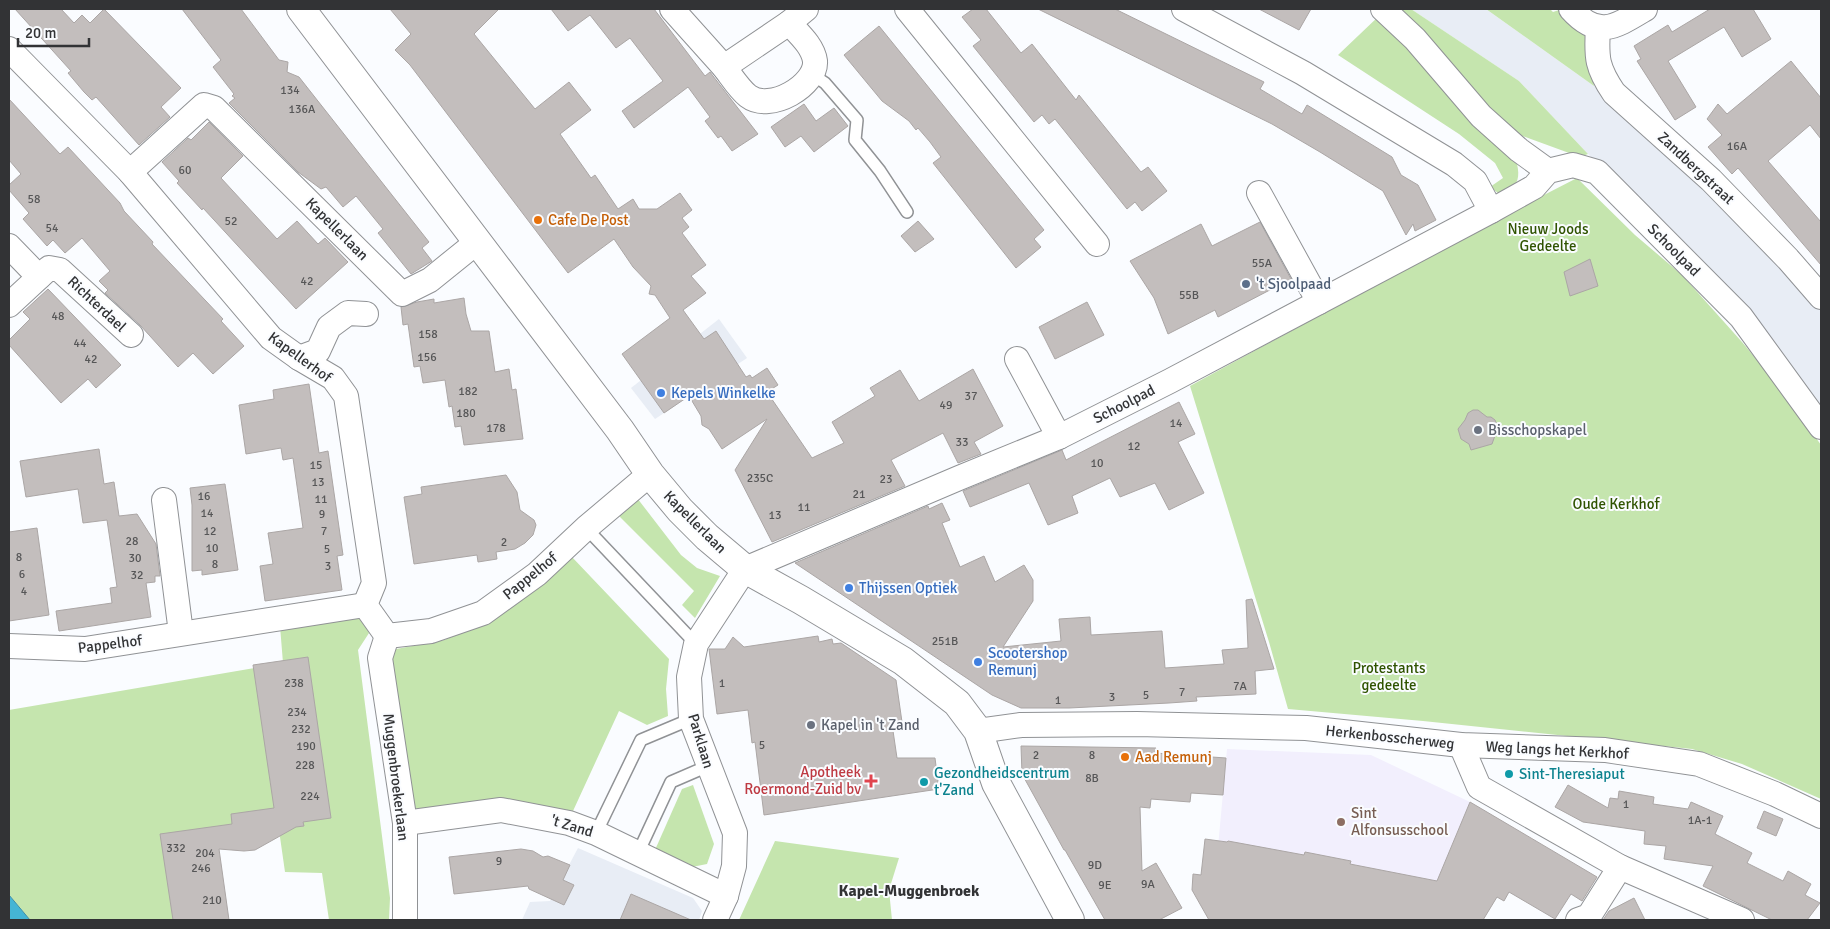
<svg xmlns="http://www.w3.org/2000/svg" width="1830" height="929" font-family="Signika,sans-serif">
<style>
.built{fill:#e8edf5}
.education{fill:#f2effd}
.green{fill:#c5e5ae}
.water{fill:#45b5d5;stroke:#3f8ea5}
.building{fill:#c3bebd;stroke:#aba6a5}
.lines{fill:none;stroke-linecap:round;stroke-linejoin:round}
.service-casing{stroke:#909295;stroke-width:14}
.minor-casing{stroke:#909295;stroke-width:26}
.tertiary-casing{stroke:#909295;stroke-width:30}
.service{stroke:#fff;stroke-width:11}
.minor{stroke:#fff;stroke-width:24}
.tertiary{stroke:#fff;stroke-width:28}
.food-dot{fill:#e8710a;stroke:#fafcff;stroke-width:2}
.service-dot{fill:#5c6f8a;stroke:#fafcff;stroke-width:2}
.shop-dot{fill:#3f7fe0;stroke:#fafcff;stroke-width:2}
.worship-dot{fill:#6b7280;stroke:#fafcff;stroke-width:2}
.culture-dot{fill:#0f9aa8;stroke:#fafcff;stroke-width:2}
.health-dot{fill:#e0444e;stroke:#fafcff;stroke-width:2}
.education-dot{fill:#8d6e63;stroke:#fafcff;stroke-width:2}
.labels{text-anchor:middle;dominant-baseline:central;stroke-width:4;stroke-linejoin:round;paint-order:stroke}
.number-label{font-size:12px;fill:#565657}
.street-label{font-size:15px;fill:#323335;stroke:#fafcff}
.food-label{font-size:15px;fill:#c56008;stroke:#fafcff;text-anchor:start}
.park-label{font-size:15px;fill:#2f5300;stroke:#fafcff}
.service-label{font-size:15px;fill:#4e5e75;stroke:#fafcff;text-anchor:start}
.shop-label{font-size:15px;fill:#366cbe;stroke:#fafcff;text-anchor:start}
.worship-label{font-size:15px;fill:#5b616d;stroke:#fafcff;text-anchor:start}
.health-label{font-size:15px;fill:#be3a42;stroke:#fafcff;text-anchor:end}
.culture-label{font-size:15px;fill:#0d838f;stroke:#fafcff;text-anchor:start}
.education-label{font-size:15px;fill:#785e54;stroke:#fafcff;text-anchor:start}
.neighbourhood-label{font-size:16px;font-weight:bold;fill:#323335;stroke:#fafcff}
</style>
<rect width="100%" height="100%" fill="#fafcff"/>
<!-- built -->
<g class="built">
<polygon points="1411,9 1486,9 1594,86 1656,137 1821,307 1821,414 1688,251 1588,154 1519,81"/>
<polygon points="719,319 747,358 655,419 631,388"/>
<polygon points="578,848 693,898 702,911 699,920 522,920 530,902 550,901"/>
</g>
<!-- education -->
<polygon class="education" points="1227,749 1371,755 1470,802 1421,920 1238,920 1239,917 1215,880"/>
<!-- green -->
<g class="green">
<polygon points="1391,9 1411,9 1519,81 1588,154 1580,157 1509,131"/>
<polygon points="1486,9 1550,9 1553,12 1559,10 1586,37 1594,86"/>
<path d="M1380,15L1412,47L1517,164C1520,177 1518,184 1508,193H1498L1490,187L1503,178L1495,163L1459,134L1338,55Z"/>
<polygon points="1577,178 1635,235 1682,275 1742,342 1786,395 1821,445 1821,799 1742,764 1692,749 1423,721 1288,709 1269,642 1190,386 1495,220"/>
<polygon points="634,494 681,555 697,568 720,576 695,618 682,605 694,591 615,512"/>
<polygon points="571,556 669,659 666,689 668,716 647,725 619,711 573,811 500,798 415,809 391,650 444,640 487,623"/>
<polygon points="360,616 369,633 358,650 390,898 389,920 329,920 322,873 285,872 278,823 214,830 224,920 30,920 9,895 9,710 283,663 280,626"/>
<polygon points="693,785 714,844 707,864 692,867 655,850 682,789"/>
<polygon points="775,841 899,858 889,890 892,920 739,920"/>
</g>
<!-- water -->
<polygon class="water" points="9,895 30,920 9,920"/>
<!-- building -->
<g class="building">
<polygon points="15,9 61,9 74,23 82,15 90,23 104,9 181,88 161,107 170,117 139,145 96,97 92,100 84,92 68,73 71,71"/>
<polygon points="182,9 241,9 279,60 288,62 287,72 299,77 429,242 422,248 432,261 411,274 378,233 383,229 356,196 343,207 326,187 321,189 298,172 229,103 235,98 232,96 234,94 213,67 221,60"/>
<polygon points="390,9 499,9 474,34 535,109 569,82 591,110 560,134 591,178 595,175 618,209 633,199 639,209 657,209 680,193 692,210 682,218 689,227 682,233 706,265 691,276 706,293 683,310 704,339 716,331 746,377 750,375 752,378 767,368 778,385 767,392 812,458 844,443 832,422 875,396 870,388 900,370 919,401 973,369 1003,426 974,442 981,454 958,463 943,433 891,460 905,486 772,542 735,470 767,419 722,449 709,429 702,425 701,416 689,396 664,413 622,354 670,318 655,295 649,294 651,286 633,267 614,239 568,273 410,65 395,50 411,34"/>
<polygon points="551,9 654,9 705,76 710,72 713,76 758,134 732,151 721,136 718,138 705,121 710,117 688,87 634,128 622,111 663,81 630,38 616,48 590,15 568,31"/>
<polygon points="973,9 986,9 1021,53 1032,44 1076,100 1079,95 1141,172 1148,167 1167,191 1142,211 1135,202 1127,209 1055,119 1049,124 1042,115 1034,122 973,46 981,40 962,17"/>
<polygon points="1038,9 1115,9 1264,82 1260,89 1302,114 1307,105 1392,157 1401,175 1418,185 1436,220 1415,231 1413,224 1406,235 1383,191 1320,152 1272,124"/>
<polygon points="1259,9 1311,9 1299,30"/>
<polygon points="1710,9 1753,9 1771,39 1742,57 1724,27 1668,61 1696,107 1675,120 1637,61 1641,59 1634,46 1668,25 1672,32"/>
<polygon points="879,26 1044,230 1034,239 1041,247 1016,268 933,163 941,157 930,142 918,128 916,130 909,121 882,101 844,55"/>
<polygon points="1791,61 1821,98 1821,139 1810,125 1768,161 1821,222 1821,265 1738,168 1732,174 1708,147 1722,135 1707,119 1718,104 1727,114"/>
<polygon points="9,99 60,154 68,147 120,203 124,211 153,242 152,244 223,319 221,321 244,346 213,374 193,353 178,367 140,325 105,293 108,290 99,281 110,271 82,238 65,253 53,240 47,246 23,219 29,213 9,190 9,185 21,174 9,160"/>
<polygon points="804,104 816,121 834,108 848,126 814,152 801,136 785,147 771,127"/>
<polygon points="209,122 243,156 221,178 277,239 297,221 318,244 325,238 348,262 296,309 203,208 202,210 177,183 179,181 162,162 188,138 191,140"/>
<polygon points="918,221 934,239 915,252 901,236"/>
<polygon points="1260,222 1291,279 1218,317 1215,310 1168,334 1154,298 1130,261 1201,224 1212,246"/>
<polygon points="1590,259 1598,286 1570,296 1564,272"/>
<polygon points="48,289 121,365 96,388 88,379 61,403 9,345 9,340 30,319 23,312"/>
<polygon points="464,298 466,314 471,331 489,331 495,372 509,369 512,390 516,389 523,439 464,445 461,426 455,427 452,406 449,407 445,380 423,383 420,366 414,367 408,324 403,325 401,307 417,302 434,299 434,303"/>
<polygon points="1087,302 1104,335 1055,359 1039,327"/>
<polygon points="309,384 319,453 328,451 343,555 337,556 342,590 265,601 260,566 273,564 268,533 303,528 293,458 283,460 281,448 246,454 239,405 274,399 273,390"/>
<polygon points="1179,402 1195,434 1178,442 1204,493 1169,510 1155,483 1120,497 1110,478 1072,496 1078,513 1048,525 1029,483 970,507 963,491 1062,450 1066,460"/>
<polygon points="1473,410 1478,410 1487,417 1491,417 1495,420 1498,427 1492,444 1471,450 1469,444 1461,439 1458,429 1465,420 1468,413"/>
<polygon points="99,449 104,484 114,482 119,516 137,514 156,544 160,576 155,576 155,582 146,583 151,617 59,631 56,611 112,603 110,588 117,587 107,520 83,523 78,489 26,497 20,461"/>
<polygon points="506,475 517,492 520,510 534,520 536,525 533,535 525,543 515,549 496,552 497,559 478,562 477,555 414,564 404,497 422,494 421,487"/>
<polygon points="225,484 238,570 202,575 202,570 192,571 192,505 190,488"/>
<polygon points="942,503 950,520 942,523 960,567 984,556 995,582 1024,565 1033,580 1033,601 1003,647 1061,641 1059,619 1090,617 1091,635 1162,631 1165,668 1224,664 1222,650 1248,648 1246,600 1252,599 1274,669 1255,671 1256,694 1196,697 1197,701 1169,703 1069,708 1021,708 992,695 795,563 928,506 929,509"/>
<polygon points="37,528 49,615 9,621 9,532"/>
<polygon points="818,636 819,642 832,639 833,644 841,643 896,680 902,722 892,724 897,758 935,758 939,789 764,815 755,742 752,743 748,710 717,714 709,649 725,649 733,637 744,647"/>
<polygon points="308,657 331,818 303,822 304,826 296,827 255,850 244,851 219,849 229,920 173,920 160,834 232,824 231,814 274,808 253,665"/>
<polygon points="1021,746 1156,748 1155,753 1226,758 1223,795 1191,793 1190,802 1151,799 1150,808 1140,807 1142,871 1156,863 1182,908 1159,920 1105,920 1065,850 1064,850 1022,774"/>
<polygon points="1568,785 1608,808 1610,798 1618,799 1619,791 1654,797 1653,804 1688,809 1691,802 1723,816 1715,834 1752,853 1747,863 1783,881 1788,871 1811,884 1805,895 1820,903 1807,920 1772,920 1703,886 1713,866 1664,859 1666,846 1644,844 1645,831 1583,822 1555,807"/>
<polygon points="1470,802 1597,877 1582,901 1571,894 1555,919 1509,892 1504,901 1497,897 1483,920 1209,920 1192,890 1193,874 1201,875 1205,839 1227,842 1228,841 1304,855 1305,852 1351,861 1350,864 1437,881"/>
<polygon points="1764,811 1783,819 1776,836 1757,828"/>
<polygon points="521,849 533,851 543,857 548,856 570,865 563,880 574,885 564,905 529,889 528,886 454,894 449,857"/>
<polygon points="631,894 691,920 620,920"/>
<polygon points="1634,898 1645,920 1603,920 1609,911"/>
</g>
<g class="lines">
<!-- service casing -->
<g class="service-casing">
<g id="service">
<polyline points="813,75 825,83 857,120 855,140 880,171 907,212"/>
<polyline points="586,528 696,644"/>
<polyline points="596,833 641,740 691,719"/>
<polyline points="638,853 671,782 708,766"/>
</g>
</g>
<!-- minor casing -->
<g class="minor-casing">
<g id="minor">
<polyline points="672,9 724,67"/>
<polyline points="907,9 1097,244"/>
<polyline points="1184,9 1303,73 1454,164 1475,181 1491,211"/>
<polyline points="1383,9 1415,39 1481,116 1519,150 1548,171"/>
<path d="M1571,9C1598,39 1615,27 1645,9"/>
<path d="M789,23C799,34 813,46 815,61C817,85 770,113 748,96C739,89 731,76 724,67Z"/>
<polyline points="789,23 806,9"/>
<path d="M1598,28C1596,58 1597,68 1614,93L1711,180L1788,259L1821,297"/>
<polyline points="9,49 130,172 271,338 299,358 333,378 346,396 374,583 365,605 387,636"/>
<polyline points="130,172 204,105 214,108 402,294 430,280 477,242"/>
<polyline points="1259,193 1319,302"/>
<polyline points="9,246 39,277"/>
<polyline points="9,305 49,268 60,270 131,335"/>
<polyline points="299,358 318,351 329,327 348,313 366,314"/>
<polyline points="1017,359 1059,437"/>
<polyline points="164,500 181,633"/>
<polyline points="387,636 431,631 483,613 537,574 586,528 650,474"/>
<polyline points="387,636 380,658 405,823 405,920"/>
<polyline points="9,646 85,649 365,605"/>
<polyline points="978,731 1021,725 1137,724 1306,728 1461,745 1605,750 1699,764 1775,794 1821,816"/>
<polyline points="1461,745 1479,787 1620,867 1742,920"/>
<polyline points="405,823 501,810 569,823 596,833 726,896"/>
<polyline points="715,920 726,896 734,866 735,833 691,719 689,677 696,644 745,569 959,478 1059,437 1170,381 1491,211 1534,187 1548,171 1573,165 1597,172 1741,317 1821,427"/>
<polyline points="1578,920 1589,916 1620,867"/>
</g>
</g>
<!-- tertiary casing -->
<g class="tertiary-casing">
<polyline id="tertiary" points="301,9 620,430 650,474 680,510 707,537 745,569 801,600 903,661 957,703 978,731 996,783 1070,920"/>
</g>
<!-- service -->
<use href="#service" class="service"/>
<!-- minor -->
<use href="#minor" class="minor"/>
<!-- tertiary -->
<use href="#tertiary" class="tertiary"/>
</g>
<!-- markers -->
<g class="food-dot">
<circle cx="538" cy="220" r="5"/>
<circle cx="1125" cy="757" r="5"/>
</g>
<circle class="service-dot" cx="1246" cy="284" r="5"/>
<g class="shop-dot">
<circle cx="661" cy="393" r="5"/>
<circle cx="849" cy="588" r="5"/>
<circle cx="978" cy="662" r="5"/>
</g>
<g class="worship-dot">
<circle cx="1478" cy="430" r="5"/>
<circle cx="811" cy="725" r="5"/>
</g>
<g class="culture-dot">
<circle cx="1509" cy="774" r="5"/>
<circle cx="924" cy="782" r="5"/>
</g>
<path class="health-dot" d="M868.5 773.5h5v5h5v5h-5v5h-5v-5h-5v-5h5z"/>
<circle class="education-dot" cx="1341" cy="822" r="5"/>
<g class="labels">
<!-- number labels -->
<g class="number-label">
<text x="290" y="90">134</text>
<text x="302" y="109">136A</text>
<text x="1737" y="146">16A</text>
<text x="185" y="170">60</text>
<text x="34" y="199">58</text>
<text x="231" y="221">52</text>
<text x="52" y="228">54</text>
<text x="1262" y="263">55A</text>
<text x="307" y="281">42</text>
<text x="1189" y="295">55B</text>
<text x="58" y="316">48</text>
<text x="428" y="334">158</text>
<text x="80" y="343">44</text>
<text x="427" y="357">156</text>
<text x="91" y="359">42</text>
<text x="468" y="391">182</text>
<text x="971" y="396">37</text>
<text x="946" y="405">49</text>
<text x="466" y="413">180</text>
<text x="1176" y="423">14</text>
<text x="496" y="428">178</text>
<text x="962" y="442">33</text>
<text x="1134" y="446">12</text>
<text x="1097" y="463">10</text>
<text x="316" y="465">15</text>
<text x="760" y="478">235C</text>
<text x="886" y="479">23</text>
<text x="318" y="482">13</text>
<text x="859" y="494">21</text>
<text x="204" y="496">16</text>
<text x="321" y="499">11</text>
<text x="804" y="507">11</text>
<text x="207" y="513">14</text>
<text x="322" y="514">9</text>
<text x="775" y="515">13</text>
<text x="210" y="531">12</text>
<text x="324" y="531">7</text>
<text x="132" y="541">28</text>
<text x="504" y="542">2</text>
<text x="212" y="548">10</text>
<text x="327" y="549">5</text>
<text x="19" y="557">8</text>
<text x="135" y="558">30</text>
<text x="215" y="564">8</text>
<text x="328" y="566">3</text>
<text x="22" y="574">6</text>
<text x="137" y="575">32</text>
<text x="24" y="591">4</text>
<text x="945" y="641">251B</text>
<text x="294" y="683">238</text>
<text x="722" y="683">1</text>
<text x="1240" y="686">7A</text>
<text x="1182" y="692">7</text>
<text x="1146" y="695">5</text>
<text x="1112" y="697">3</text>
<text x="1058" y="700">1</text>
<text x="297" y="712">234</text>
<text x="301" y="729">232</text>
<text x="762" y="745">5</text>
<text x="306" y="746">190</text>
<text x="1036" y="755">2</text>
<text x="1092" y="755">8</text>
<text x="305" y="765">228</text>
<text x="1092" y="778">8B</text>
<text x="310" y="796">224</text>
<text x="1626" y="804">1</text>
<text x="1700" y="820">1A-1</text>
<text x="176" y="848">332</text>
<text x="205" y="853">204</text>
<text x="499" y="861">9</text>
<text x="1095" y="865">9D</text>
<text x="201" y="868">246</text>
<text x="1148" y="884">9A</text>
<text x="1105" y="885">9E</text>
<text x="212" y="900">210</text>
</g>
<!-- street labels -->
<g class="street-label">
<text transform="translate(1696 168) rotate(43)">Zandbergstraat</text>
<text transform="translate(337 229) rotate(45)">Kapellerlaan</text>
<text transform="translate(1674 250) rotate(45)">Schoolpad</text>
<text transform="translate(97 304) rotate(43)">Richterdael</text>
<text transform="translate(300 357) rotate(36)">Kapellerhof</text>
<text transform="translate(1124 404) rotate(-27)">Schoolpad</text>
<text transform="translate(695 522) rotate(45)">Kapellerlaan</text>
<text transform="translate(530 576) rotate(-39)">Pappelhof</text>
<text transform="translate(110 644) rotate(-7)">Pappelhof</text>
<text transform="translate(1390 737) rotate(6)">Herkenbosscherweg</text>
<text transform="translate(701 741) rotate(73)">Parklaan</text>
<text transform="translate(1557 750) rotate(3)">Weg langs het Kerkhof</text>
<text transform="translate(396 777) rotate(83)">Muggenbroekerlaan</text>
<text transform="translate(572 826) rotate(17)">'t Zand</text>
</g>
<!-- food labels -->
<g class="food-label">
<text x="548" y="220">Cafe De Post</text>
<text x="1135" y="757">Aad Remunj</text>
</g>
<!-- park labels -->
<g class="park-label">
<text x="1548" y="229">Nieuw Joods<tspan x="1548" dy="17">Gedeelte</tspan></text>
<text x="1616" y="504">Oude Kerkhof</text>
<text x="1389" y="668">Protestants<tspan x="1389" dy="17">gedeelte</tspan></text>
</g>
<!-- service labels -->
<g class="service-label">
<text x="1256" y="284">'t Sjoolpaad</text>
</g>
<!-- shop labels -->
<g class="shop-label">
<text x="671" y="393">Kepels Winkelke</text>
<text x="859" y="588">Thijssen Optiek</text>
<text x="988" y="653">Scootershop<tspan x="988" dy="17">Remunj</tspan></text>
</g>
<!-- worship labels -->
<g class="worship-label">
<text x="1488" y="430">Bisschopskapel</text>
<text x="821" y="725">Kapel in 't Zand</text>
</g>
<!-- health labels -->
<g class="health-label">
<text x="861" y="772">Apotheek<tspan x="861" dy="17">Roermond-Zuid bv</tspan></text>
</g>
<!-- culture labels -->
<g class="culture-label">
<text x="934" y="773">Gezondheidscentrum<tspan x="934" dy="17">t'Zand</tspan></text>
<text x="1519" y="774">Sint-Theresiaput</text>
</g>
<!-- education labels -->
<g class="education-label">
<text x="1351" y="813">Sint<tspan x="1351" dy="17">Alfonsusschool</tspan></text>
</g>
<!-- neighbourhood labels -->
<g class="neighbourhood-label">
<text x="909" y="891">Kapel-Muggenbroek</text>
</g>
</g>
<!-- border -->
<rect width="1830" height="929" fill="none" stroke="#323335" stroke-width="20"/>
<!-- scale -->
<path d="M18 38v8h71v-8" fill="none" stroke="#323335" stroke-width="2.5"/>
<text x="25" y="38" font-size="15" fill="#323335" stroke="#fafcff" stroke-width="4" paint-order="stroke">20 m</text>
</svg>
